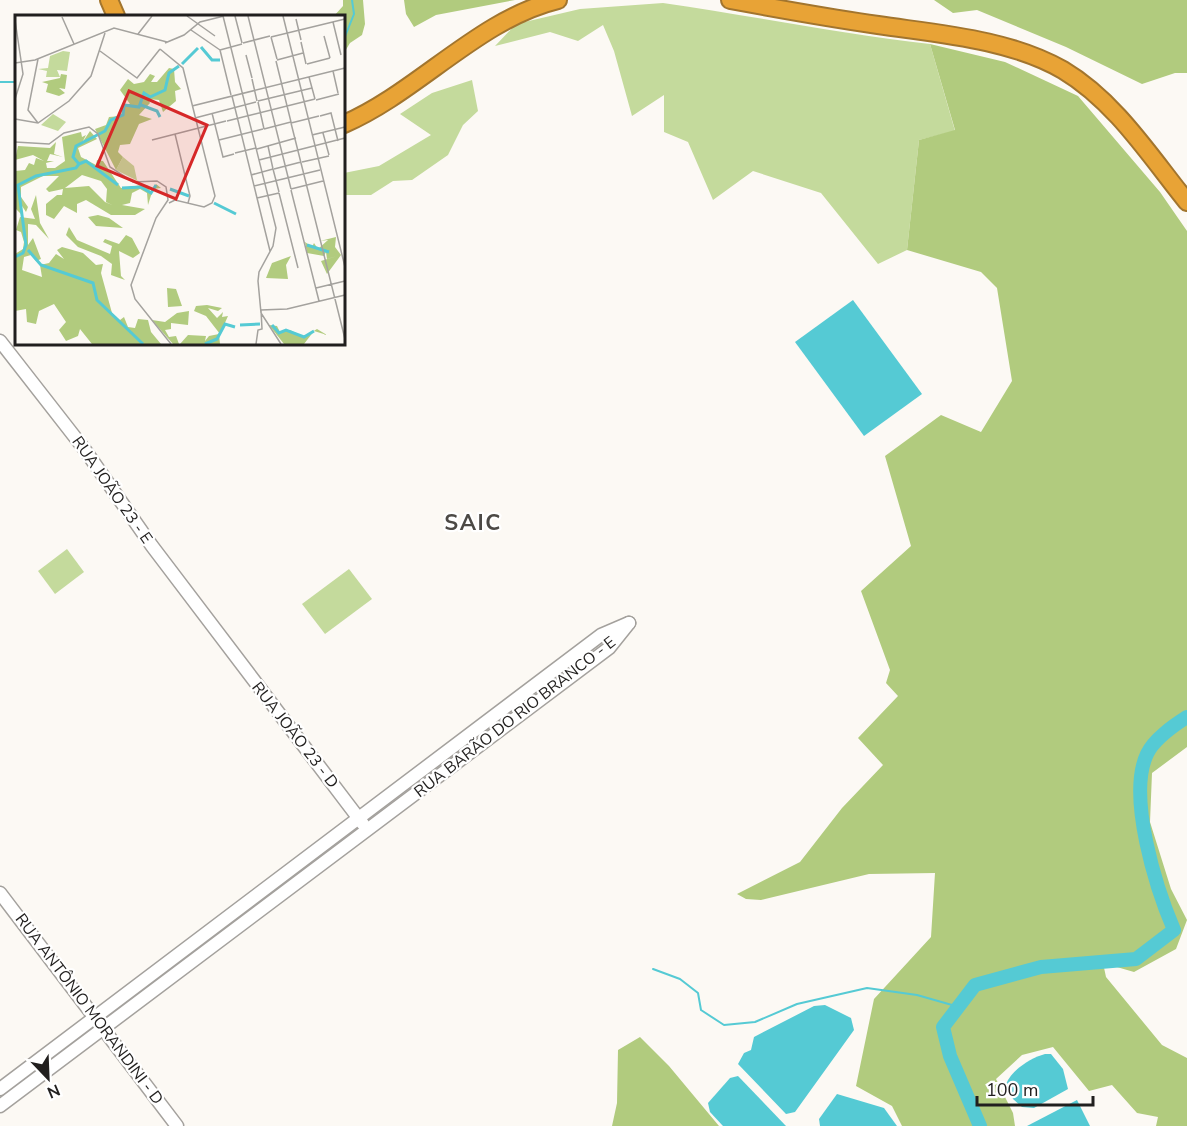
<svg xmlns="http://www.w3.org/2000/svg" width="1187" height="1126" font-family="'Nunito Sans',sans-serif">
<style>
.green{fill:#c4da9c}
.forest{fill:#b1cb7e}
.water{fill:#55cad4}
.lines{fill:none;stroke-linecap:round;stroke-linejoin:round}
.stream{stroke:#55cad4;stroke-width:2}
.river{stroke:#55cad4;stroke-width:14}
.minor-casing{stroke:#a4a19d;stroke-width:15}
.highway-casing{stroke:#a2752e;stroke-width:20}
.minor{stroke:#fff;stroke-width:12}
.highway{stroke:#e8a336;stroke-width:16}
.labels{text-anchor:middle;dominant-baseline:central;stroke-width:4.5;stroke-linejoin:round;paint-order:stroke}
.street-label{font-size:16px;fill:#211f1e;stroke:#fff}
.district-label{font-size:22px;font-weight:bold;letter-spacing:1.5px;fill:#4c4945;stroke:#fff}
.inset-river{fill:none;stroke:#55cad4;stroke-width:3}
.inset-road{fill:none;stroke:#a4a29e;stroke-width:1.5}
.view{fill:#d62828;fill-opacity:0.15;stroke:#d62828;stroke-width:3}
.inset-edge{fill:none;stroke:#211f1e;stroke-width:3}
</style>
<rect width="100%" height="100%" fill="#fcf9f4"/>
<!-- green -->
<g class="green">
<path d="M663,3C753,16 841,34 930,44L955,131L919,140L907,250L878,264L821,193L753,171L713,200L688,142L664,132V95L632,116L614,51L603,25L578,41L550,32L495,46L516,24L580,9Z"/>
<polygon points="472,80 478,111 463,125 448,155 412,180 393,181 371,195 344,195 344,173 379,166 431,135 400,114 432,93"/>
<polygon points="67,549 84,572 55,594 38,571"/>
<polygon points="349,569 372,599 325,634 302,604"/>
</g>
<!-- forest -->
<g class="forest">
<polygon points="343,0 363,0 365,24 362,35 350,43 344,53 344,16 334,16 343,6"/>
<polygon points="404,0 515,0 436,15 414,27 406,14"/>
<polygon points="934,0 1187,0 1187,73 1175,73 1142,84 1066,47 977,10 953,13"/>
<polygon points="930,44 1005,62 1078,96 1160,192 1187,231 1187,747 1152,773 1150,822 1171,889 1187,920 1176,949 1134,972 1103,963 1106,977 1162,1045 1187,1058 1187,1126 1156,1126 1158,1117 1137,1113 1112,1085 1089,1091 1053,1047 1022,1055 996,1079 1013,1113 1015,1126 902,1126 892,1106 856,1086 874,999 931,937 935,873 869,874 761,900 746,899 737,894 800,862 842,808 883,765 858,738 898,696 886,683 890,670 861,591 911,546 885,456 941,415 981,432 1012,381 997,288 981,272 907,250 919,140 955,130"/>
<polygon points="640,1037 669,1066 719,1126 612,1126 617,1103 618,1050"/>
</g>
<!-- water -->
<g class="water">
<polygon points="853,300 922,394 864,436 795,342"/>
<polygon points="825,1005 851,1018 854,1030 795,1112 786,1114 738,1064 744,1053 751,1050 754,1037 814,1006"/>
<path d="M1045,1054H1051L1063,1069L1068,1089L1034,1108L1022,1107L1013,1099L1006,1084C1012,1070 1030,1058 1045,1054Z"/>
<polygon points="738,1076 786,1126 723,1126 710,1112 708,1103 730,1078"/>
<polygon points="837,1094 884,1108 897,1126 820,1126 819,1119"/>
<polygon points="1077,1100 1090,1126 1027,1126"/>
</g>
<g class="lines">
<!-- stream -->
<g class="stream">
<polyline points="344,39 354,14 352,0"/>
<polyline points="0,82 16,82"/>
<polyline points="653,969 680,979 698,993 701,1010 724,1025 755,1022 797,1004 867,988 917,995 959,1007"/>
</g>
<!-- river -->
<path class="river" d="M980,1126L950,1056L943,1027L975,985L1041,967L1136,959L1174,930C1156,888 1127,796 1147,754C1154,739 1173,726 1187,717"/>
<!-- minor casing -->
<g class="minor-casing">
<g id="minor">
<polyline points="0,341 85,450 152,546 363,824"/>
<polyline points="0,893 177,1126"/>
<polyline points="0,1089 601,635 629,623"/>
<polyline points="0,1106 609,648 629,623"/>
</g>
</g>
<!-- highway casing -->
<g class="highway-casing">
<g id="highway">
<polyline points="109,0 116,16"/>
<path d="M730,0C779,9 829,18 878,25C939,34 1009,39 1063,70C1115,101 1150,156 1187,202"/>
<path d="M344,124C418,92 479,19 558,0"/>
</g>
</g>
<!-- minor -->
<use href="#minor" class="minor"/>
<!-- highway -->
<use href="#highway" class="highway"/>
</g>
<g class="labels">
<!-- street labels -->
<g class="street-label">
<text transform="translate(112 490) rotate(55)">RUA JOÃO 23 - E</text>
<text transform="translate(515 717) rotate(-38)">RUA BARÃO DO RIO BRANCO - E</text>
<text transform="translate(295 735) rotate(52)">RUA JOÃO 23 - D</text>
<text transform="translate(89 1009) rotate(53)">RUA ANTÔNIO MORANDINI - D</text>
</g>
<!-- district labels -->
<g class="district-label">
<text x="473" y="523">SAIC</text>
</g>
</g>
<!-- overview -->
<g transform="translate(15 15)">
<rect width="330" height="330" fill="#fcf9f4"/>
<path d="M48,36L55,37L52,56L42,55L45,62H31L32,56L23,54L33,53L35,41ZM38,99L51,107L43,116L26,110ZM108,142L119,151L122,165L127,168L101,155Z" fill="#c4da9c"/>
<path d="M154,53L159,54L160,67L166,74L160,76L161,86L148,97L144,85L133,84L135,88L124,100L137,104L124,109L115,129L105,130L103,137L108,142L101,155L80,114L91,110L94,102L106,101L108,90L115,89L105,75L113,64L119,69L129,67L135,59L140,61L136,67H142ZM46,59L52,60L50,74L44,73L50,78L44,81L31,77L33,69L27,67L45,63ZM75,116L82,124L63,133L66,142L81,150L82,145L88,146L106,173L127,170L134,171L135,177L141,169L146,173L138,174L133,190L132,178L125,174L117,178L115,188L107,190L130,194L120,200H96L71,185L62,189V198L49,191L39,204L31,200V189L42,180H47L48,174L34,177L31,174L44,161H28L6,172V182L13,192L11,197L5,188L6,199L0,193V156L10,155L14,148L19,150L21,143L29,146L18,140L0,145L3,131L35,133L41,127L39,139L48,142L35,139L32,146H39L31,148L32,153H40L50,146L47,122L66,117L67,122L71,120L67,128ZM67,160L86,166L92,174L91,187L97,190L90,187L74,171L50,173ZM21,180L25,208L34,224L21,210L13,209V230L18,223L26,244L21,246L16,240L9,242L7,255L27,262L25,250L34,248L41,239L49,244L42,235L47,232L68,238L81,250L88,249L86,258L97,298L105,305L109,302L113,312L120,313L123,304L133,305L136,317L146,329H77L65,314L63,321L51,326L44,315L51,307L39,289L24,296L21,309L12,307L11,294L0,296V239L8,234L9,227L6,217L1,215L5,202L20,204L16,194ZM83,200L94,203L108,213L81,211L73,202ZM54,212L62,225L95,239L97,231L88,227L90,224L104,229L111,220L117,223L125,238L118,243L104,236L106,261L110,265L96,260L97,249L86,241L63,232L51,220ZM321,222L320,232L326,240L312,259L306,246L322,241L312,244L311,237L309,241L292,238L290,227L297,232L299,228L303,234L313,225L305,226ZM276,241L271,250L273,264L251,263L257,248ZM152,273L161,274L167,291L153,292ZM192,290L207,293L203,296L193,293L202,303L208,297L207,302L213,301L205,319L191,301L179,296L181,291ZM174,296L173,310L156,308V314L150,315L154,322L161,321L164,329H158L137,305L150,307L162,298ZM254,310L262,311L265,317L275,315L289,322L302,314L312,320L299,316L289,329H269ZM173,320L191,321L190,326L194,321L204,319L205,329H165Z" fill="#b1cb7e" fill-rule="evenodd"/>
<path class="inset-river" d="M186,32L197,45H205M167,49L183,33M126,90L142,96L145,102M64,149L71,146L103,170M107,173L126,172L136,178L141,170M155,174L174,181M199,188L221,199M292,230L314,237M13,235L26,250L78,268L82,285L128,329M0,242L8,238L11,230L3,170L21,161L61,153L64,149L58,142L61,131L90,116L96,105L108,100L109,90L124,92L129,78L135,82L150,75L154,58L164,51M225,310L245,309M257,310L264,318L271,315L289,322L299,316M190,329L202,324L210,309L220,312"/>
<path class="inset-road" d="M172,1L200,21M208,1L261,213L258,231L244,257L243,266L246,298L266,329M220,1L227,28M233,1L276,174M268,1L330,252M47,2L59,29M281,4L286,25M0,5L8,59L0,84M318,7L326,40M176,15L205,35M123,19L137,1M309,21L315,43M256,22L330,4M256,22L262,44M286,27L291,49M150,28L169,20L185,7L209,1M228,28L255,21M145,34L168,53L200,181L197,188L189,192L160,185L154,188M205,35L216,80M205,35L227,29M85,36L122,63L145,34M231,40L237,63M262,45L288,38M0,48L20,45L99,13L152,27M292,49L315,43M318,56L323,78M294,62L300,84M237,64L242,86M217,81L255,236M301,85L324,79M243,86L297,73M243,87L249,114M177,91L330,53M197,98L208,142L219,139M305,101L316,98L323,126M180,103L241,87M0,104L23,108L54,86L76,61L90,18M212,106L300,84M23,108L13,95L23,44M276,108L304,101M276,108L286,148M249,114L276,107L261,46M308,118L314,140M160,119L175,181L173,188M297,120L330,112M137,125L211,106M204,125L248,114M0,127L34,129L49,118L74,112L83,119L95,152L118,167L142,166L151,172L153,185L141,203L116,270L120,284L156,329M253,131L258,154M242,134L281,123M220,138L241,133M244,145L330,123M287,147L314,141M286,148L330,324M258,154L264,177M259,154L286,147M236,160L258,154M239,171L305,155M276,174L308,166M276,175L304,286M264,178L283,253M242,183L264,178M301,273L330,266M241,329L243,315L247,314L246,295L272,294L330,280"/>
<path class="view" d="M114,76L192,110L161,184L82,151Z"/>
<rect width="330" height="330" class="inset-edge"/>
</g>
<!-- north arrow -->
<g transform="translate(48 1078) rotate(157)" stroke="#ffffff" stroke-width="4.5" paint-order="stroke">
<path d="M0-4.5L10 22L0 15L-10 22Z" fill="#211f1e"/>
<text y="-9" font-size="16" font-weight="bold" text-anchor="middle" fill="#211f1e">N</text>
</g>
<!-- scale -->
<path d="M977 1096v9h116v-9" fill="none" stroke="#211f1e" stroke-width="3"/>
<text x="986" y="1096" font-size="18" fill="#211f1e" stroke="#ffffff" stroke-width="4.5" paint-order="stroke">100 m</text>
</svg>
